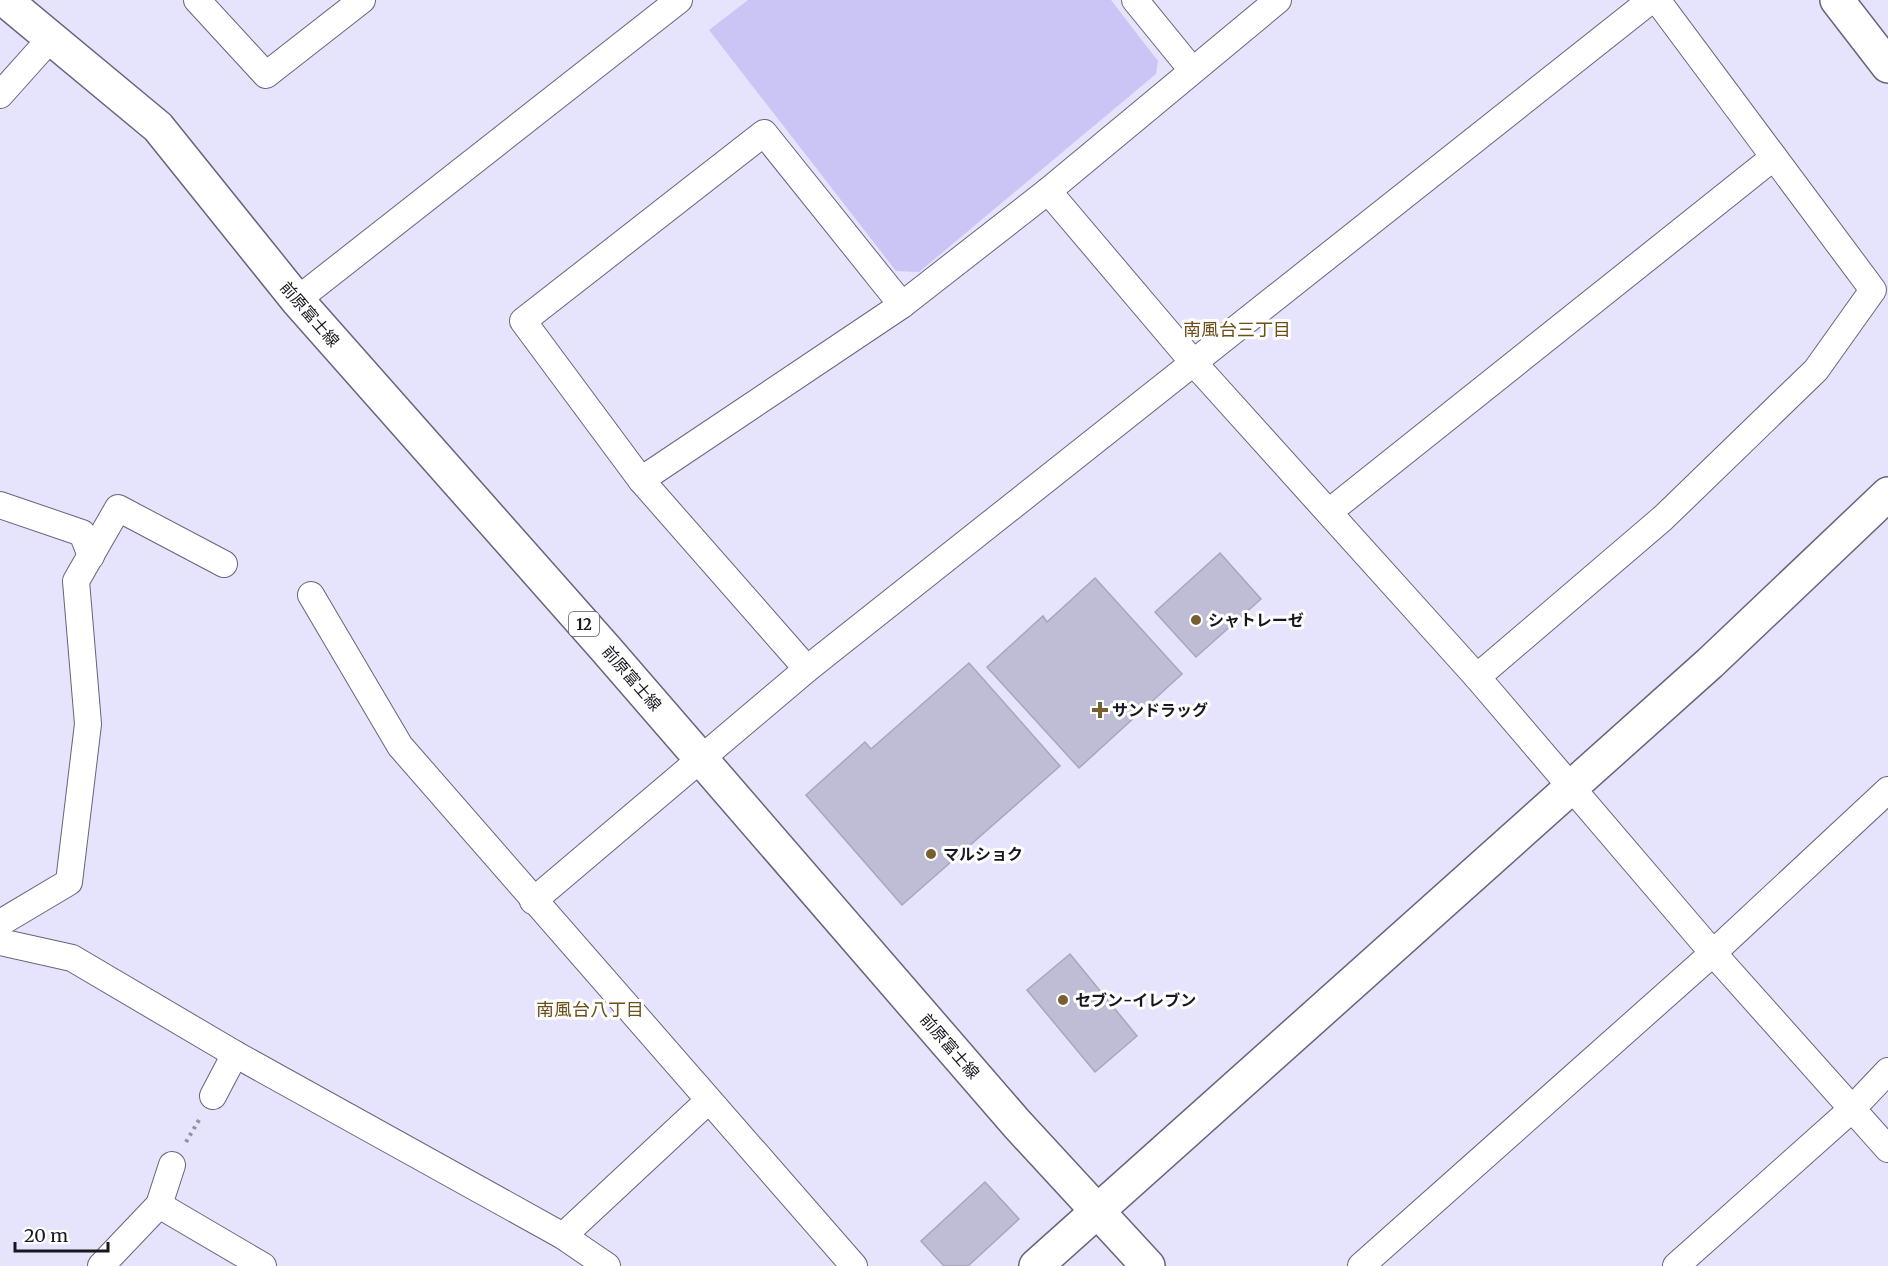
<svg xmlns="http://www.w3.org/2000/svg" width="1888" height="1266" font-family="Merriweather,'Noto Sans JP',serif">
<style>
.green{fill:#cbc5f5}
.building{fill:#bfbdd6;stroke:#a8a5bd;stroke-width:1.5}
.lines{fill:none;stroke-linecap:round;stroke-linejoin:round}
.street-casing{stroke:#67647b;stroke-width:28}
.secondary-casing{stroke:#67647b;stroke-width:36}
.primary-casing{stroke:#67647b;stroke-width:36}
.path{stroke:#9290a3;stroke-width:4;stroke-dasharray:3 4.5;stroke-linecap:butt}
.street{stroke:#fff;stroke-width:26}
.secondary{stroke:#fff;stroke-width:33}
.primary{stroke:#fff;stroke-width:33}
.poi-dot{fill:#795f30;stroke:#fff;stroke-width:2}
.labels{text-anchor:middle;dominant-baseline:central;stroke-width:6;stroke-linejoin:round;paint-order:stroke}
.shield{fill:#fff;stroke:#5d5d63;stroke-width:1.5}
.shield-label{font-size:15px;font-weight:bold;fill:#181720}
.street-label{font-size:16px;fill:#181720;stroke:#fff}
.poi-label{font-size:16px;font-weight:bold;fill:#181720;stroke:#fff;text-anchor:start}
.neighbourhood-label{font-size:18px;fill:#6b4f18;stroke:#fff}
</style>
<rect width="100%" height="100%" fill="#e6e3fd"/>
<!-- green -->
<polygon class="green" points="748,0 1111,0 1158,61 1156,74 919,272 896,271 709,30"/>
<!-- building -->
<g class="building">
<polygon points="1220,553 1261,599 1196,657 1155,612"/>
<polygon points="1095,578 1182,674 1079,768 987,667 1043,616 1047,622"/>
<polygon points="969,663 1060,766 902,905 806,795 865,742 871,749"/>
<polygon points="1070,954 1137,1036 1095,1072 1027,990"/>
<polygon points="985,1182 1019,1219 968,1266 944,1266 921,1241"/>
</g>
<g class="lines">
<!-- street casing -->
<g class="street-casing">
<g id="street">
<polyline points="197,0 266,75 362,0"/>
<polyline points="1135,0 1192,70"/>
<polyline points="0,95 51,38"/>
<polyline points="1048,191 1193,362 1477,677 1713,953 1888,1149"/>
<polyline points="297,300 679,0"/>
<polyline points="641,480 902,305 1048,191 1278,0"/>
<polyline points="0,505 82,533 91,556"/>
<polyline points="1329,512 1774,157"/>
<polyline points="311,595 400,746 854,1266"/>
<polyline points="807,669 641,480 523,321 764,133 902,305"/>
<polyline points="1477,677 1663,518 1816,370 1873,290 1657,0"/>
<polyline points="533,901 807,669 1651,0"/>
<polyline points="0,923 69,882 88,724 76,581 118,508 224,564"/>
<polyline points="0,942 72,958 235,1054 563,1236 607,1266"/>
<polyline points="213,1096 235,1054"/>
<polyline points="159,1205 172,1165"/>
<polyline points="563,1236 708,1101"/>
<polyline points="101,1266 159,1205 263,1266"/>
<polyline points="1361,1266 1713,953 1888,790"/>
<polyline points="1676,1266 1852,1109 1888,1071"/>
</g>
</g>
<!-- secondary casing -->
<g class="secondary-casing">
<g id="secondary">
<polyline points="1837,0 1888,66"/>
<polyline points="1036,1266 1710,663 1888,494"/>
</g>
</g>
<!-- primary casing -->
<g class="primary-casing">
<polyline id="primary" points="5,0 158,127 297,300 605,648 1017,1124 1148,1266"/>
</g>
<!-- path -->
<polyline class="path" points="186,1142 199,1120"/>
<!-- street -->
<use href="#street" class="street"/>
<!-- secondary -->
<use href="#secondary" class="secondary"/>
<!-- primary -->
<use href="#primary" class="primary"/>
</g>
<!-- markers -->
<g class="poi-dot">
<circle cx="1196" cy="620" r="6"/>
<path d="M1097 701h6v6h6v6h-6v6h-6v-6h-6v-6h6z"/>
<circle cx="931" cy="854" r="6"/>
<circle cx="1063" cy="1000" r="6"/>
</g>
<g class="labels">
<!-- shield labels -->
<rect class="shield" x="569" y="612" width="30" height="24" rx="4.5"/>
<g class="shield-label">
<text x="584" y="624">12</text>
</g>
<!-- street labels -->
<g class="street-label">
<text transform="translate(310 314) rotate(49)">前原富士線</text>
<text transform="translate(632 678) rotate(49)">前原富士線</text>
<text transform="translate(950 1046) rotate(49)">前原富士線</text>
</g>
<!-- poi labels -->
<g class="poi-label">
<text x="1208" y="620">シャトレーゼ</text>
<text x="1112" y="710">サンドラッグ</text>
<text x="943" y="854">マルショク</text>
<text x="1075" y="1000">セブン-イレブン</text>
</g>
<!-- neighbourhood labels -->
<g class="neighbourhood-label">
<text x="1237" y="329">南風台三丁目</text>
<text x="590" y="1009">南風台八丁目</text>
</g>
</g>
<!-- scale -->
<path d="M15 1242v9h93v-9" fill="none" stroke="#181720" stroke-width="3"/>
<text x="24" y="1242" font-size="18" fill="#181720" stroke="#ffffff" stroke-width="4.5" paint-order="stroke">20 m</text>
</svg>
